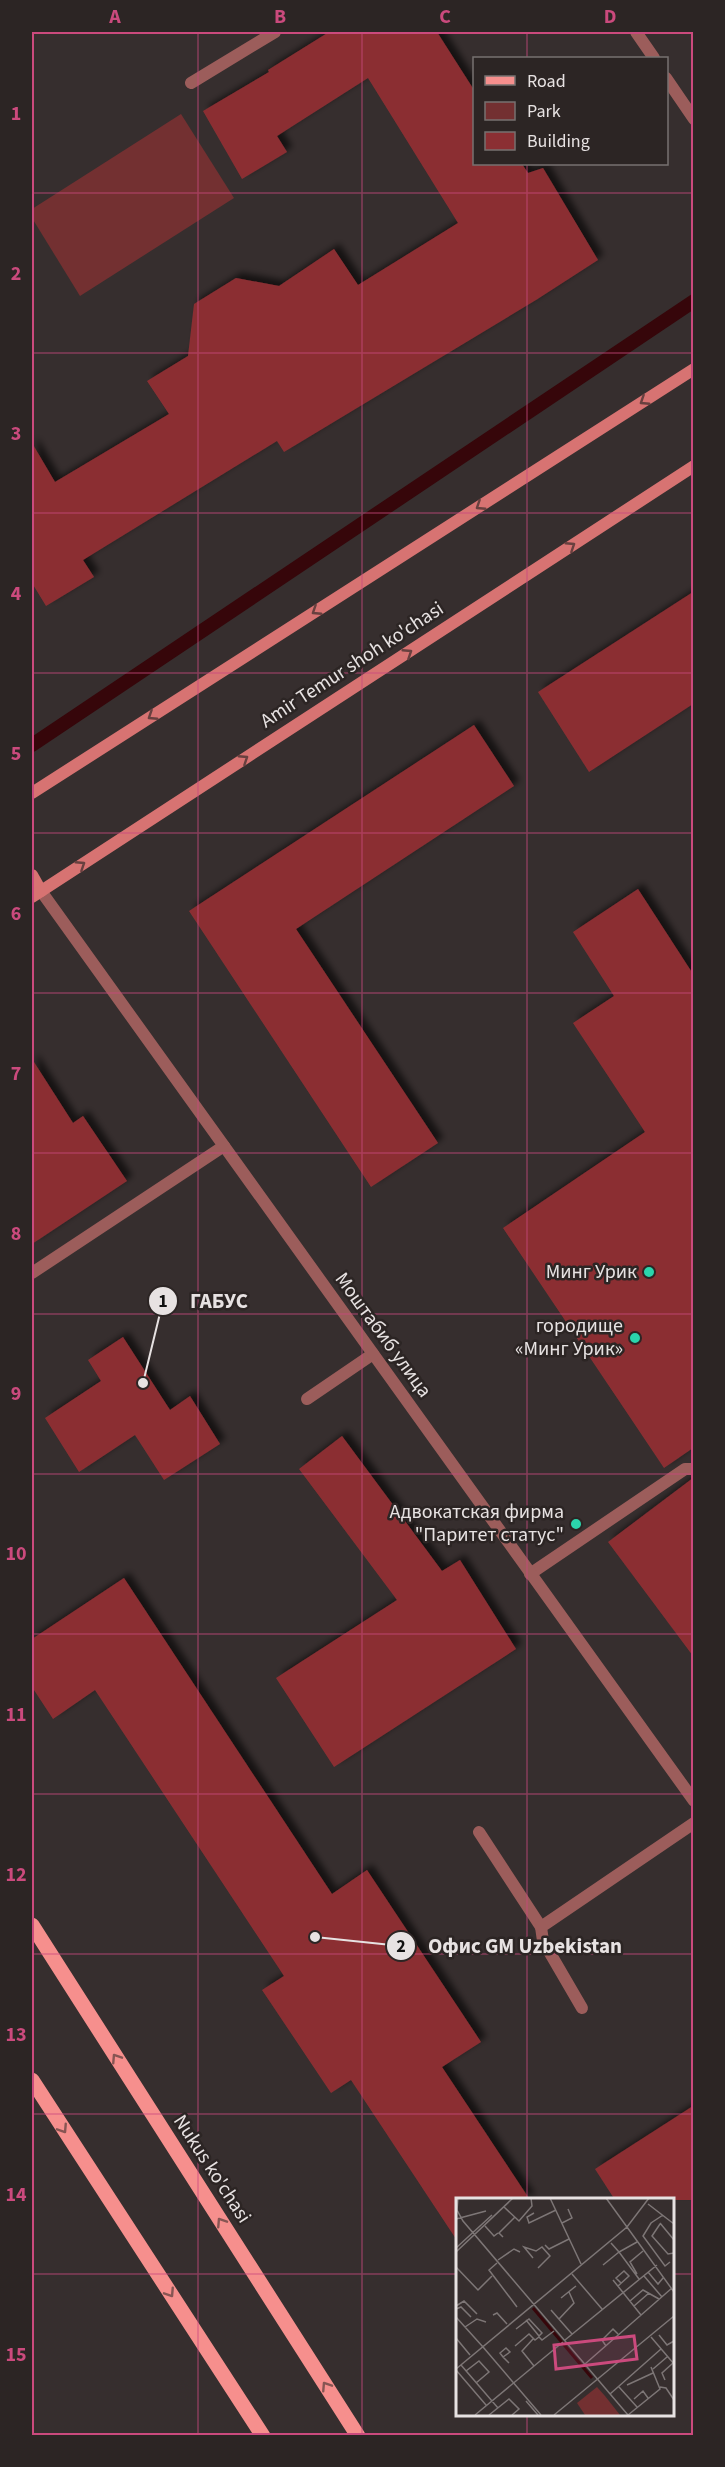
<svg xmlns="http://www.w3.org/2000/svg" width="725" height="2467" font-family="'Source Sans 3',sans-serif">
<style>
.green{fill:#733031}
.lines{fill:none;stroke-linecap:round;stroke-linejoin:round}
.stream{stroke:#36060a;stroke-width:14}
.building{fill:#8b2f33;filter:url(#shadow)}
.lane{stroke:#9c5d5b;stroke-width:12}
.street{stroke:#9c5d5b;stroke-width:12}
.secondary{stroke:#d77372;stroke-width:12}
.primary{stroke:#f68f8d;stroke-width:15}
.oneway{stroke:#68403f}
.oneway2{stroke:#875553}
.grid{fill:none;stroke:#cb4a7d;stroke-width:1.5;stroke-opacity:0.55}
.poi-dot{fill:#2bd5ac;stroke:#2c2524;stroke-width:2}
.labels{text-anchor:middle;dominant-baseline:central;stroke-width:5;stroke-linejoin:round;paint-order:stroke}
.street-label{font-size:20px;fill:#e7e2e2;stroke:#2c2524}
.poi-label{font-size:20px;fill:#e7e2e2;stroke:#2c2524;text-anchor:end}
.inset-river{fill:none;stroke:#36060a;stroke-width:3}
.inset-road{fill:none;stroke:#7d7676;stroke-width:1.5}
.view{fill:#cb4a7d;fill-opacity:0.15;stroke:#cb4a7d;stroke-width:3}
.inset-edge{fill:none;stroke:#e7e2e2;stroke-width:3}
.leader{fill:none;stroke:#e7e2e2;stroke-width:2}
.callout-dot{fill:#e7e2e2;stroke:#2c2524;stroke-width:2}
.mark-label{font-size:18px;text-anchor:middle;font-weight:bold;fill:#111}
.callout-label{font-size:21px;text-anchor:middle;font-weight:bold;fill:#e7e2e2;stroke:#2c2524;stroke-width:5;stroke-linejoin:round;paint-order:stroke}
.neatline{fill:none;stroke:#cb4a7d;stroke-width:2}
.grid-label{font-size:20px;text-anchor:middle;font-weight:bold;fill:#cb4a7d}
</style>
<defs>
<filter id="shadow"><feDropShadow dx="5.5" dy="-5.5" stdDeviation="3" flood-color="#0009"/></filter>
</defs>
<rect width="100%" height="100%" fill="#362e2e"/>
<!-- green -->
<polygon class="green" points="181,114 234,198 80,296 32,218 32,209"/>
<g class="lines">
<!-- stream -->
<polyline class="stream" points="32,745 694,301"/>
</g>
<!-- building -->
<g class="building">
<polygon points="329,32 437,32 474,90 474,164 522,164 528,173 543,168 598,260 536,300 284,452 277,441 83,560 94,577 46,606 32,583 32,443 55,482 169,414 147,381 188,356 194,304 236,278 279,286 334,249 358,285 458,223 368,78 277,136 287,152 242,179 203,111 269,72 268,70"/>
<polygon points="693,592 693,704 589,772 538,692"/>
<polygon points="474,725 514,786 296,929 438,1143 371,1187 189,911"/>
<polygon points="638,889 693,974 693,1448 664,1468 503,1228 645,1132 573,1023 614,996 573,932"/>
<polygon points="32,1059 73,1123 83,1116 127,1181 32,1244"/>
<polygon points="123,1337 170,1410 190,1396 220,1444 164,1480 135,1435 79,1472 45,1418 101,1381 88,1360"/>
<polygon points="342,1436 442,1571 460,1560 516,1649 334,1767 276,1678 397,1600 299,1469"/>
<polygon points="693,1478 693,1656 608,1542"/>
<polygon points="124,1578 332,1894 367,1870 481,2042 442,2067 530,2200 458,2200 458,2242 351,2080 331,2093 262,1990 284,1976 95,1690 53,1719 32,1687 32,1639"/>
<polygon points="693,2106 693,2200 615,2200 595,2169"/>
</g>
<g class="lines">
<!-- lane -->
<g class="lane">
<polyline points="191,83 275,32"/>
<polyline points="32,1273 224,1146"/>
<polyline points="307,1399 373,1354"/>
<polyline points="530,1574 685,1469 694,1469"/>
<polyline points="479,1832 541,1927"/>
<polyline points="582,2008 543,1941 541,1927 694,1823"/>
</g>
<!-- street -->
<g class="street">
<polyline points="636,32 654,58"/>
<polyline points="666,78 694,119"/>
<polyline points="41,891 694,1801"/>
</g>
<!-- secondary -->
<g class="secondary">
<polyline points="32,793 694,369"/>
<polyline points="32,875 41,891"/>
<polyline points="32,897 694,466"/>
</g>
<!-- primary -->
<g class="primary">
<polyline points="32,1925 358,2436"/>
<polyline points="32,2080 263,2436"/>
</g>
</g>
<!-- one-way arrows -->
<defs><path id="oneway-chevron" d="M-2-3.5L2.5 0L-2 3.5" fill="none" stroke-width="1.6" stroke-linecap="round" stroke-linejoin="round" transform="scale(1.5)"/></defs>
<g class="oneway">
<use href="#oneway-chevron" transform="translate(644 401) rotate(147)"/>
<use href="#oneway-chevron" transform="translate(480 506) rotate(147)"/>
<use href="#oneway-chevron" transform="translate(571 546) rotate(-33)"/>
<use href="#oneway-chevron" transform="translate(316 611) rotate(147)"/>
<use href="#oneway-chevron" transform="translate(408 653) rotate(-33)"/>
<use href="#oneway-chevron" transform="translate(152 716) rotate(147)"/>
<use href="#oneway-chevron" transform="translate(244 759) rotate(-33)"/>
<use href="#oneway-chevron" transform="translate(81 865) rotate(-33)"/>
</g>
<g class="oneway2">
<use href="#oneway-chevron" transform="translate(116 2058) rotate(-123)"/>
<use href="#oneway-chevron" transform="translate(63 2129) rotate(57)"/>
<use href="#oneway-chevron" transform="translate(221 2222) rotate(-123)"/>
<use href="#oneway-chevron" transform="translate(170 2293) rotate(57)"/>
<use href="#oneway-chevron" transform="translate(326 2386) rotate(-123)"/>
</g>
<!-- grid -->
<path class="grid" d="M198,32V2436M362,32V2436M527,32V58M527,164V2200M32,193H694M32,353H694M32,513H694M32,673H694M32,833H694M32,993H694M32,1153H694M32,1314H694M32,1474H694M32,1634H694M32,1794H694M32,1954H694M32,2114H694M32,2274H458M672,2274H694M527,2414V2436"/>
<!-- markers -->
<g class="poi-dot">
<circle cx="649" cy="1272" r="6"/>
<circle cx="635" cy="1338" r="6"/>
<circle cx="576" cy="1524" r="6"/>
</g>
<g class="labels">
<!-- street labels -->
<g class="street-label">
<text transform="translate(352 665) rotate(-33)">Amir Temur shoh ko'chasi</text>
<text transform="translate(383 1335) rotate(54)">Моштабиб улица</text>
<text transform="translate(212 2169) rotate(57)">Nukus ko'chasi</text>
</g>
<!-- poi labels -->
<g class="poi-label">
<text x="637" y="1272">Минг Урик</text>
<text x="623" y="1326">городище<tspan x="623" dy="23">«Минг Урик»</tspan></text>
<text x="564" y="1512">Адвокатская фирма<tspan x="564" dy="23">"Паритет статус"</tspan></text>
</g>
</g>
<!-- overview -->
<g transform="translate(456 2198)">
<rect width="218" height="218" fill="#362e2e"/>
<path d="M141,189L149,198L164,217H129L121,205Z" fill="#733031"/>
<path class="inset-river" d="M77,110L136,180"/>
<path class="inset-road" d="M2,0L1,12L7,23L172,217M94,0L125,66M150,0L218,94M192,6L218,26M48,9L63,23L76,8L75,0M78,15L71,19L73,25L100,12M207,17L195,25L187,38L209,68L214,64M0,21L30,13M106,25L116,20L112,11M204,25L218,42M204,26L196,38L212,56L218,55M29,28L38,38L42,35M47,39L43,35L59,19M181,44L163,54L183,81M89,47L93,51L113,41M0,50L36,17M0,54L57,0M77,60L68,49L80,53L86,49L94,58L82,70M42,62L58,51L64,54M41,65L33,72L61,109M147,67L163,54L155,45M0,69L22,92L36,78M192,74L202,86L207,80M116,76L146,111M181,76L174,64L187,53M188,78L206,99M157,82L185,117M162,88L173,78L168,73L160,80L165,85M105,100L120,88M174,103L187,92L203,101M0,108L8,103L21,116M178,108L193,95M0,111L5,109L15,119M95,112L116,136M37,117L41,115L51,126M0,119L27,149M103,121L118,105L113,94M70,122L83,138M9,129L21,121L30,124M60,131L73,121L86,135L83,138M203,137L211,147L218,143M195,139L218,166M0,140L14,157M77,141L66,153L78,168M109,142L201,67M59,148L73,136L79,142L83,139L86,142L98,133M150,148L146,142L157,131L162,136M27,149L85,217M47,159L54,154L50,150L44,155L47,159L53,165M129,166L216,90M5,167L42,210M0,171L171,29L193,0M197,171L211,159M0,172L30,207M10,173L23,163L33,174L20,185M209,182L206,175L217,165M171,187L197,175M163,189L181,209M204,189L210,190L218,202M154,196L205,151M178,201L187,193L192,200M70,203L82,217M19,217L107,144M33,217L53,201L63,211L56,217M98,217L218,118M172,217L204,191L195,169"/>
<path class="view" d="M178,138L181,161L100,171L98,147Z"/>
<rect width="218" height="218" class="inset-edge"/>
</g>
<!-- callouts -->
<path class="leader" d="M143 1383L163 1301M315 1937L401 1946"/>
<g class="callout-dot">
<circle cx="143" cy="1383" r="6"/>
<circle cx="315" cy="1937" r="6"/>
<circle cx="163" cy="1301" r="15"/>
<circle cx="401" cy="1946" r="15"/>
</g>
<g class="mark-label">
<text x="163" y="1307">1</text>
<text x="401" y="1952">2</text>
</g>
<g class="callout-label">
<text x="219" y="1308">ГАБУС</text>
<text x="525" y="1953">Офис GM Uzbekistan</text>
</g>
<!-- border -->
<rect width="725" height="2467" fill="none" stroke="#2c2524" stroke-width="66"/>
<!-- legend -->
<rect x="473" y="57" width="195" height="108" fill="#2c2524" stroke="#777170" stroke-width="1.5"/>
<rect x="485" y="76" width="30" height="9" fill="#f68f8d" stroke="#777170" stroke-width="1.5"/>
<text x="527" y="87" font-size="18" fill="#e7e2e2">Road</text>
<rect x="485" y="102" width="30" height="18" fill="#733031" stroke="#777170" stroke-width="1.5"/>
<text x="527" y="117" font-size="18" fill="#e7e2e2">Park</text>
<rect x="485" y="132" width="30" height="18" fill="#8b2f33" stroke="#777170" stroke-width="1.5"/>
<text x="527" y="147" font-size="18" fill="#e7e2e2">Building</text>
<rect x="33" y="33" width="659" height="2401" class="neatline"/>
<g class="grid-label">
<text x="115" y="23">A</text>
<text x="280" y="23">B</text>
<text x="445" y="23">C</text>
<text x="610" y="23">D</text>
<text x="16" y="120">1</text>
<text x="16" y="280">2</text>
<text x="16" y="440">3</text>
<text x="16" y="600">4</text>
<text x="16" y="760">5</text>
<text x="16" y="920">6</text>
<text x="16" y="1080">7</text>
<text x="16" y="1240">8</text>
<text x="16" y="1400">9</text>
<text x="16" y="1560">10</text>
<text x="16" y="1721">11</text>
<text x="16" y="1881">12</text>
<text x="16" y="2041">13</text>
<text x="16" y="2201">14</text>
<text x="16" y="2361">15</text>
</g>
</svg>
